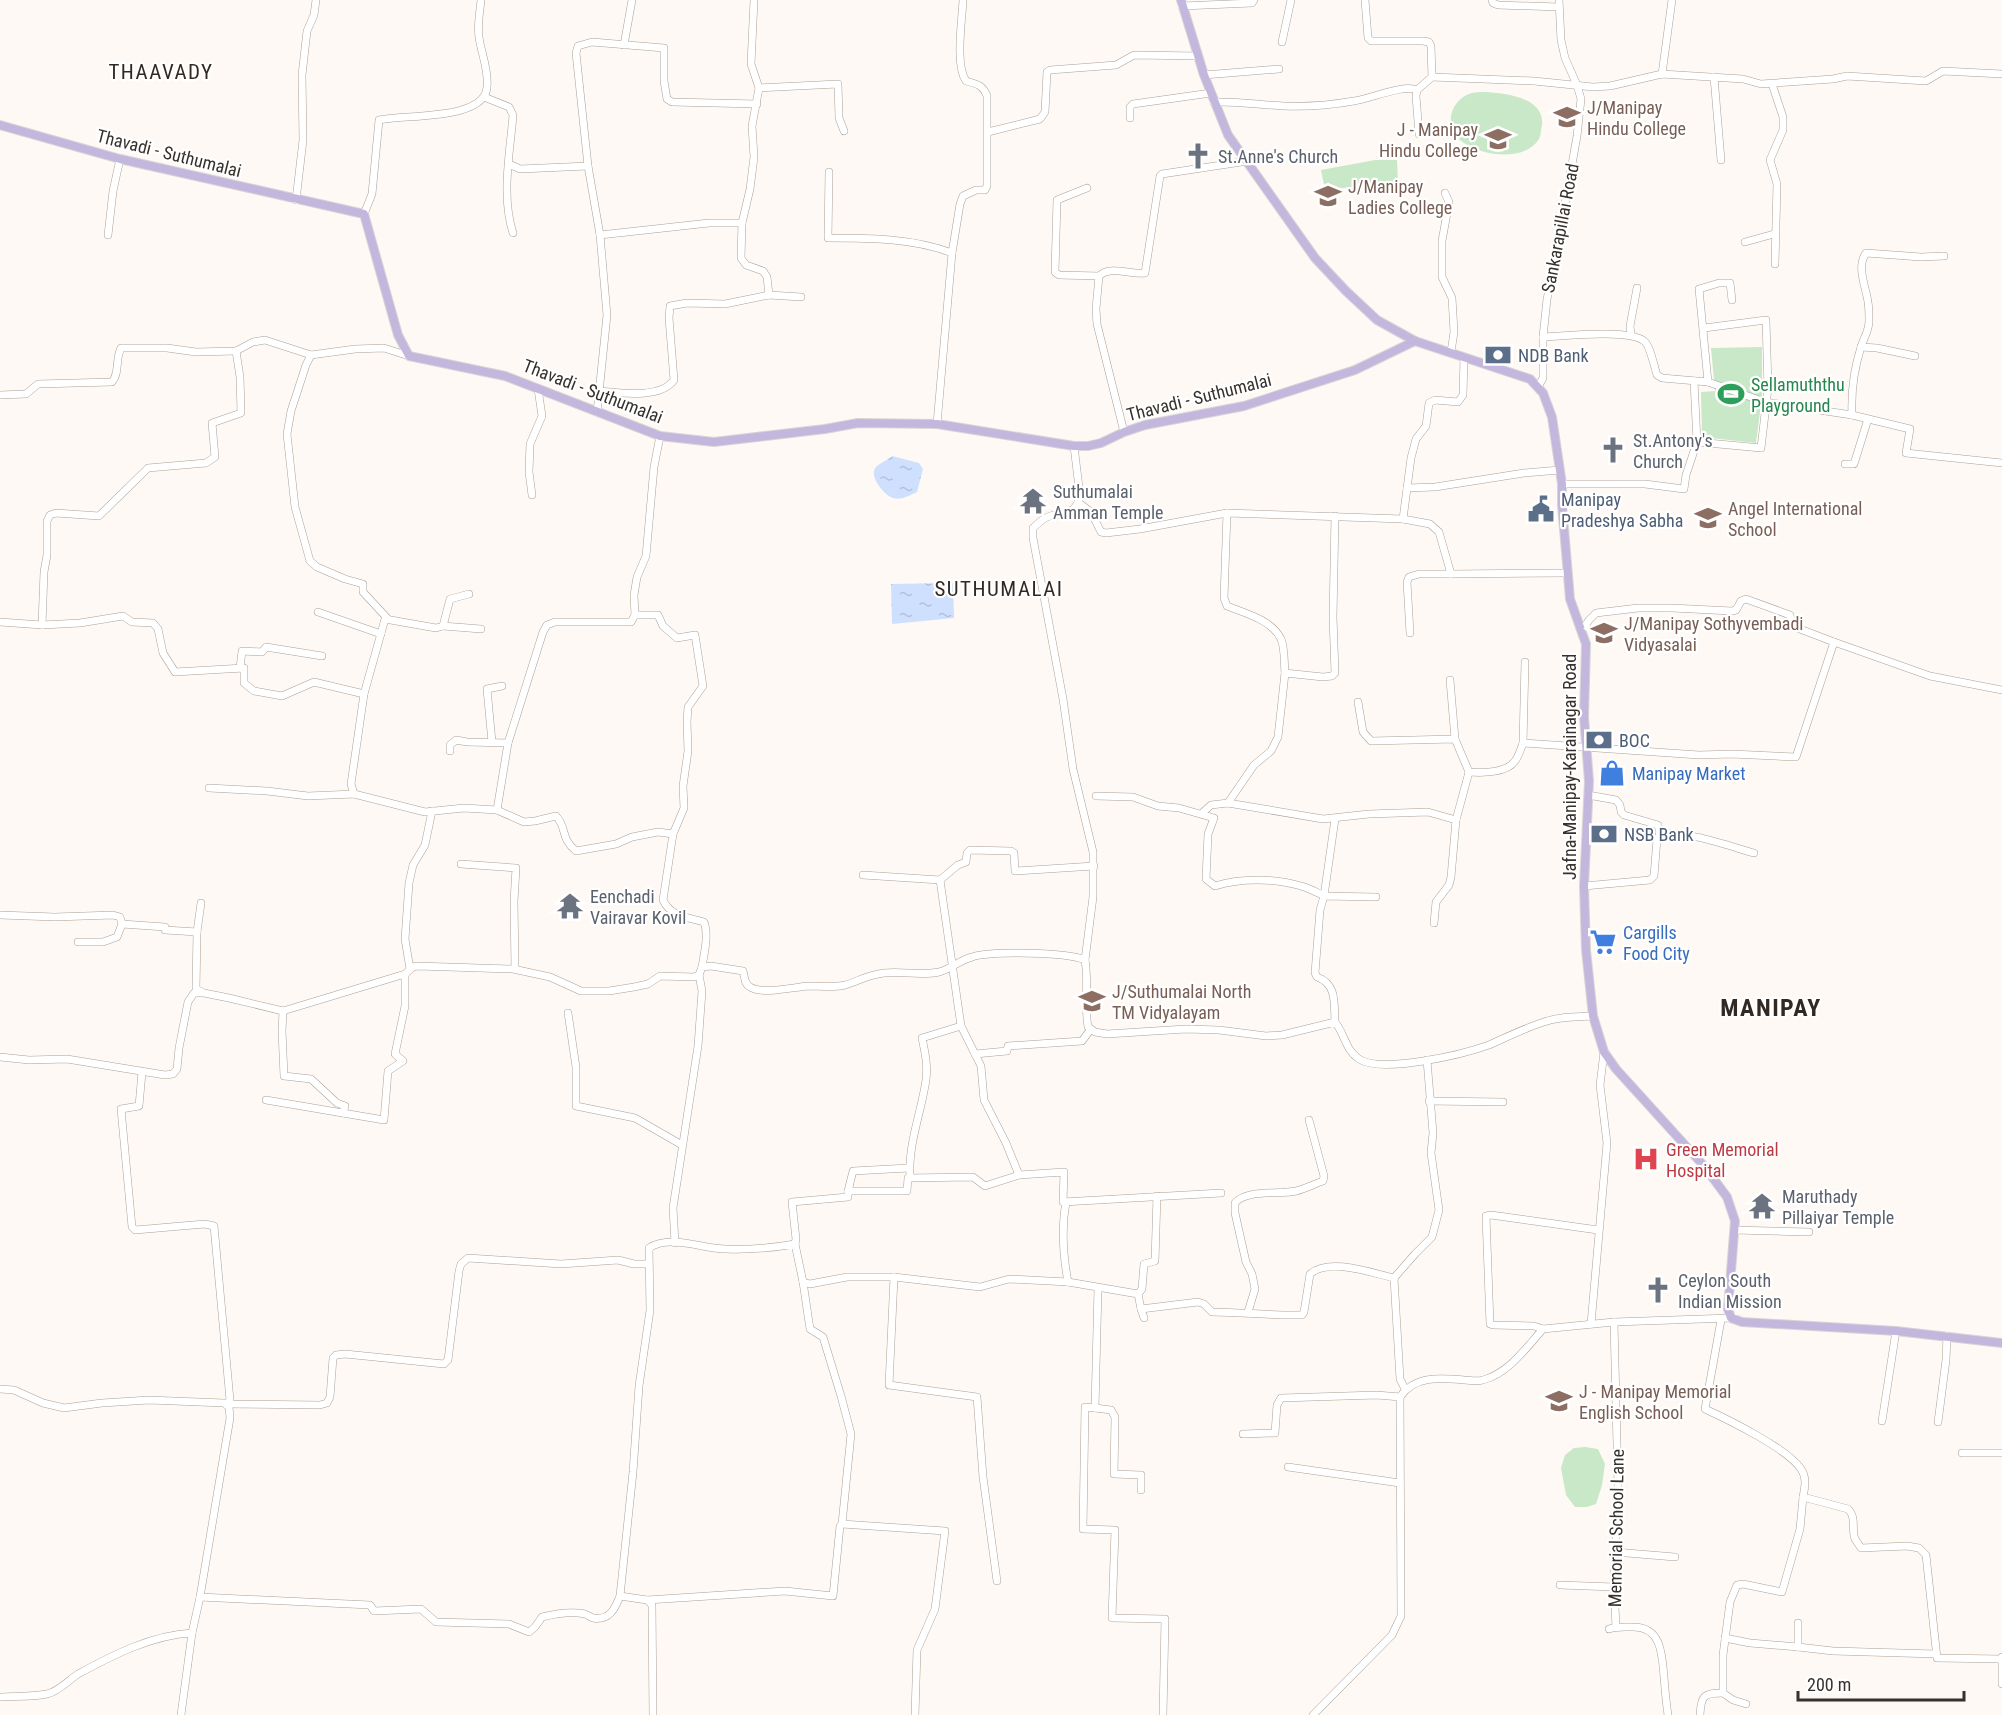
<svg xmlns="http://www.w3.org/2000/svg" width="2002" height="1715" font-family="'Roboto Condensed',sans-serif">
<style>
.pitch{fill:#c9e8c8}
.water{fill:url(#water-ripples)}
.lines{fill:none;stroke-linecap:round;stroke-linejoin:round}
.minor-casing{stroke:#aba097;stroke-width:8}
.major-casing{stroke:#d7d6d5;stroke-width:10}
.minor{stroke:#fff;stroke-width:7}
.major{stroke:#c4b7de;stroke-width:8}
.labels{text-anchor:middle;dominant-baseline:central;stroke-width:4.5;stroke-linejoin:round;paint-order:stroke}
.education-label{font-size:18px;fill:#785e54;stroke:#fff;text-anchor:start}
.street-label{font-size:18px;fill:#36312d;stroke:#fff}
.worship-label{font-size:18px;fill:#5b616d;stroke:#fff;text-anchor:start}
.service-label{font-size:18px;fill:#4e5e75;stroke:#fff;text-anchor:start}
.leisure-label{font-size:18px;fill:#27864d;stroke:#fff;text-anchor:start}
.shop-label{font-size:18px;fill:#366cbe;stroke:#fff;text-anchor:start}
.health-label{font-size:18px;fill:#be3a42;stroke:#fff;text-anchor:start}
.quarter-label{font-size:21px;letter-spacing:1.5px;fill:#322a22;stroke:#fff}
.district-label{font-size:24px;font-weight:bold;letter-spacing:1.5px;fill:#322a22;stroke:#fff}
</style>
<defs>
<pattern id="water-ripples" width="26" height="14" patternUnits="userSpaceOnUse" patternTransform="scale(1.5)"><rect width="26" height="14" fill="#cee0fe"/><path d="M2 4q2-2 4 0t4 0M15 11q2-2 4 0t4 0" fill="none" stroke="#b2c1da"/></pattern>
</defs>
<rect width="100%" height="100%" fill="#fef9f5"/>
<!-- pitch -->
<g class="pitch">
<path d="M1485,92C1504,93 1545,97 1542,125C1541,129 1541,135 1539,139C1524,163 1479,156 1460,140C1456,137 1455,133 1453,129C1446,114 1457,97 1472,93C1476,92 1481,92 1485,92Z"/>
<polygon points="1375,160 1397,160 1398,182 1325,190 1321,170"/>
<polygon points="1762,347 1762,396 1756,443 1702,437 1701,392 1715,391 1711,348"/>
<polygon points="1585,1447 1598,1449 1605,1464 1602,1485 1596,1504 1587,1507 1575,1507 1566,1495 1561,1468 1565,1455 1574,1448"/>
</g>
<!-- water -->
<g class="water">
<path d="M892,456L919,463L923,469L917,492C910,495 901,501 893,498C884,495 868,476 876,467C880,463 888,460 892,456Z"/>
<polygon points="953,583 954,618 892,624 891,584"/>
</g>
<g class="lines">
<!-- minor casing -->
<g class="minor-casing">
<g id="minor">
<polyline points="754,0 751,64 759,88 752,126 754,157 750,189 742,223 741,258 746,265 763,271 767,277 769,295"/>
<polyline points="1365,0 1368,38 1371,41 1423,41 1429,42 1431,46 1432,77 1417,90 1416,96 1419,134"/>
<polyline points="1492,0 1493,3 1498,5 1558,7"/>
<polyline points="1182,6 1252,3 1254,0"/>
<polyline points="1282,42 1291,0"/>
<polyline points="624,45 632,0"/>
<polyline points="1662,74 1672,0"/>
<polyline points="1204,75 1279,69"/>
<polyline points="1432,77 1534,81 1593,87 1610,86 1662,74 1743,79 1761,84 1833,79 1847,76 1926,81 1943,71 2002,74"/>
<polyline points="1714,77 1721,160"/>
<polyline points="1772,84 1783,117 1783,130 1770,160 1777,184 1775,264"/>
<polyline points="759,88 838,84 839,118 844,131"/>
<path d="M484,97L509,107L513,115C510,153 501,196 513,233"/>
<path d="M1214,102C1238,101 1260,105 1284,106C1307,107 1331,105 1354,101C1370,99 1403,84 1417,90"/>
<polyline points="1130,118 1130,107 1133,104 1211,93"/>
<polyline points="988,132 1040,119 1045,112 1047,72 1050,70 1116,65 1134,55 1198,56"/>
<polyline points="509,164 520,169 588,166"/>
<path d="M829,172L828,238C869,238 913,238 952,253"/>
<polyline points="1087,188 1057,200 1055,272 1059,275 1099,276"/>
<polyline points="1445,193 1449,202 1442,241 1442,277 1452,298 1454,332 1451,352"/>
<polyline points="296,200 303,140 302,75 307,31 314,15 316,0"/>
<path d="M364,214L372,194L379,120C403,114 485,121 487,87C489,70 481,53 479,37C477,25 480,12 481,0"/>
<polyline points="108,235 113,191 120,159"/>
<polyline points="600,235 709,223 742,223"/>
<polyline points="1745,242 1774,234"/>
<polyline points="1631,335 1630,326 1637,288"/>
<path d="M1543,337C1564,336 1629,329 1644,341C1650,345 1654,366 1657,375L1662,378L1708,382L1765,402L1852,415L1910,429L1906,453L2002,463"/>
<polyline points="1861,347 1877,348 1915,356"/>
<polyline points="311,355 306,365 291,411 287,434 295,507 310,561 317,567 345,579 363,584 363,592 387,618"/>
<polyline points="1708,382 1699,289 1719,283 1730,283 1732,300"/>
<polyline points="1538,387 1543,378 1543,337 1547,299 1553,272 1577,136 1581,99 1577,85 1565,58 1561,40 1559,0"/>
<path d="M599,391C620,393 661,399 674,380L669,318L670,306L687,303L725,304L769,295L801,297"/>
<path d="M0,395L26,394L38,384L112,382C120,373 115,359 121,348H167L196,352L236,351L253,342L265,340L311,355L355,349L384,348L409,356"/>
<polyline points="597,412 607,315 600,235 588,166 576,53 578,46 592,42 664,48 664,81 667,99 672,102 757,104"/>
<path d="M1852,415C1851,392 1854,369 1861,347C1864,337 1869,331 1869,321C1869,315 1869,308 1868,302C1866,287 1856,267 1866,253L1921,257L1944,256"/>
<path d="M937,424L952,253L960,204L963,196L976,190H985L987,186V96C983,85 977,84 966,81C955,65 962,21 963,0"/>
<path d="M1124,432L1097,324L1096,309L1099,276C1111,265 1130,275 1145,273L1160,176L1162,174L1248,161"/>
<polyline points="1697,442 1761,448 1768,388 1766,320 1704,328"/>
<path d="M1074,446L1080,496C1076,514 1065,512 1050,516C1043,518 1038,523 1033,528V538L1063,699L1073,769L1093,852V897L1085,960"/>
<polyline points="1845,464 1854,464 1868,419"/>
<polyline points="1562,484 1645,484 1684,489 1686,475 1697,442 1694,381"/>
<polyline points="1407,488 1435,487 1524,473 1560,470"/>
<polyline points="532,495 529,472 530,444 542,416 538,389"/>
<polyline points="1079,503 1091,512 1101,532 1106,533 1140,529 1227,513 1403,519 1430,524 1439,532 1451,574 1567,573"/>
<path d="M1227,513L1224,598L1227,606C1245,613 1272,620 1281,639C1285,648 1284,663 1285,673"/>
<polyline points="1403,519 1411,458 1416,439 1426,426 1429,403 1435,400 1458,402 1463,395 1464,357"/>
<polyline points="318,612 381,634"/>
<polyline points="635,615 658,615 663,626 677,638 695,635 703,686 688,707 687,722 688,751 683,786 684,808 673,834"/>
<polyline points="0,622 42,625 80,623 123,616 132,622 153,623 158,629 163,653 175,672 244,668 244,683 254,691 282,696 314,682 364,694"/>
<polyline points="42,625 44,572 47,555 47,521 50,515 56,513 99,516 148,468 206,463 215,457 212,423 241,413 240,377 236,351"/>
<polyline points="443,626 481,629"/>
<polyline points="1582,631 1589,620 1596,613 1638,608 1672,608 1732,611 1736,610 1741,601 1746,599 1790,615 1792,626 1834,642"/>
<polyline points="1410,633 1407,582 1409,577 1419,574 1451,574"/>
<polyline points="240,668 242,651 262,652 266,647 322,656"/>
<polyline points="1450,680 1455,739"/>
<path d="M1358,702L1363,732L1371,741L1455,739L1469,772C1482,773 1507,773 1515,761C1519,756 1521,748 1523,743L1699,755L1732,754L1796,757L1834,642L1930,676L2002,690"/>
<polyline points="492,742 487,689 502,686"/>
<polyline points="1523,743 1525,662"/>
<polyline points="450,751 450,745 456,740 467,742 508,743"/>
<path d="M209,788L267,791L308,796L354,794L425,812L464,808L497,810L524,822L535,821L556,816C567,827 560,838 576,851L616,844L632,837L658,832L673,834L663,900C671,917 687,917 704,922C709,935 704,954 702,967"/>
<polyline points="354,794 351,784 364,694 385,619 436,628 443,626 450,599 469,594"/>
<polyline points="1588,795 1616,800 1620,805 1621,812 1624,815 1658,825 1660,834"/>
<path d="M1096,796L1133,797L1158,806L1179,808L1214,818L1208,834L1206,879L1215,886C1240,878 1275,878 1301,886C1309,888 1316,892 1324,896L1335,819"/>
<polyline points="1228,803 1254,765 1271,751 1278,737 1285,673 1323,677 1332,676 1335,673 1333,617 1335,516"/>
<polyline points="497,810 508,743 543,632 547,625 555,622 631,622 635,615 634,595 637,577 646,556 654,467 660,436"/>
<polyline points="1201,814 1211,805 1228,803 1323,819 1369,814 1428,812 1456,820"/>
<polyline points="461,864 516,868 514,901 515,969"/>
<polyline points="863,875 940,880 958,865 966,862 967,853 970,850 1011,851 1014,853 1015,871 1094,866"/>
<polyline points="940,880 961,1026 981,1066 984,1100 1006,1143 1019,1175"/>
<path d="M1584,886L1650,880L1654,876L1657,839L1660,834C1684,830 1729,846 1754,853"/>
<polyline points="201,903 197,932 196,989 202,992"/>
<polyline points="0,915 55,917 113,915 120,917 122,924"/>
<polyline points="1434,923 1436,902 1449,885 1451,877 1456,820 1469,772"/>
<polyline points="78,942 103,942 117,937 122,924 165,927 165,930 197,932"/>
<polyline points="410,969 405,939 409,883 413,865 425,845 432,811"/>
<polyline points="283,1011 282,1031 284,1076 311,1079 337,1103 345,1106 343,1113"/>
<polyline points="568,1013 576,1067 576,1106 635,1118 682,1145"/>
<path d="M1335,1022C1334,1003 1337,984 1317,977L1315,973L1320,910L1324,896L1376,897"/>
<polyline points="975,1054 1007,1051 1008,1046 1082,1041 1091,1029"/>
<path d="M0,1057L29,1060L67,1059L165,1075L173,1074L177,1069L179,1048L188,1002L194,993H204L229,998L283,1011L405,974L413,967L417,966L513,969L550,977L581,991H609L634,987L648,984L660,976L694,977L699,975L702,967L711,966L743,971C745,977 744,984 750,987C763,995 793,987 809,986C821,986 833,988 845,985C859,981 867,975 884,973C902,971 921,976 939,972C951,969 960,960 972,957C992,951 1067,952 1085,960C1089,982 1084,1005 1088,1027L1095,1032L1107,1034L1186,1029L1219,1030L1266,1036L1282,1035L1335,1022C1345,1034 1345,1050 1359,1059C1382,1074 1464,1054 1489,1045C1507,1037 1525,1028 1544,1022C1560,1016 1577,1017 1593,1016"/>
<polyline points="142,1072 139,1106 121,1109 132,1227 135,1230 205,1224 214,1226 230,1400 226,1404 320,1405 327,1403 330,1397 333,1358 336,1355 345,1354 444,1364 448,1360 459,1271 461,1264 468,1258 561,1264 618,1260 634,1264 648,1264"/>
<polyline points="266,1100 384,1120 388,1071 403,1061 395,1054 405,1006 405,974"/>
<polyline points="1429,1101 1503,1102"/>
<path d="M910,1178C908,1143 921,1114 926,1080C928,1066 925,1052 922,1038L961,1026"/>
<polyline points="848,1191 853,1171 909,1168"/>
<path d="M1066,1202C1061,1229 1063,1255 1068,1282"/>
<polyline points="1735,1230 1809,1232"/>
<polyline points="675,1243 673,1208 698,1046 702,991 699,975"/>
<polyline points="795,1244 796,1239 792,1202 848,1197 848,1191 907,1191 908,1178 973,1177 985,1186 1019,1175 1064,1172 1063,1202 1221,1193"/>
<polyline points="894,1277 889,1385 977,1397 983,1477 997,1581"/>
<polyline points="1394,1278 1415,1254 1432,1237 1439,1210 1431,1153 1433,1133 1427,1060"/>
<polyline points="803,1282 810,1329 823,1337 841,1396 851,1434 842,1524 945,1531 935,1609 917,1650 915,1715"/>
<polyline points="1098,1288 1095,1408 1085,1407 1083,1529 1115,1530 1112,1618 1165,1619 1163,1715"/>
<polyline points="1138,1294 1142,1289 1144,1264 1155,1261 1157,1196"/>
<polyline points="1141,1309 1144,1318"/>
<path d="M1248,1312L1255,1289L1252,1274L1246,1262L1235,1213V1203C1246,1189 1278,1195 1296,1191C1305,1189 1314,1184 1323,1181L1324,1176L1309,1120"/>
<path d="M1721,1320L1705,1409C1729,1420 1788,1449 1801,1469C1807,1478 1805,1487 1803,1497L1848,1509C1857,1518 1851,1529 1855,1539C1857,1542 1859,1545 1861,1548L1907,1546L1919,1548L1926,1555L1937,1658L2001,1659"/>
<polyline points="1614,1322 1618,1485 1614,1587 1616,1627"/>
<polyline points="1591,1324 1607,1143 1600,1085 1604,1052"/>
<polyline points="1543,1329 1534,1326 1493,1325 1490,1324 1486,1216 1491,1215 1598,1230"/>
<polyline points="0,1389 14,1390 43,1403 64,1408 102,1403 149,1400 224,1403 229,1407 230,1418 200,1597 192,1633 181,1715"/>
<polyline points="1095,1408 1111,1410 1115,1417 1114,1474 1141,1475 1141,1490"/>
<polyline points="1882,1421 1896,1331"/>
<polyline points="1938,1422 1946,1360 1947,1336"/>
<polyline points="1243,1434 1275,1433 1277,1405 1281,1398 1377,1395 1400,1397"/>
<polyline points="1962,1453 2002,1453"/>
<polyline points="1288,1467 1400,1483"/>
<polyline points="1615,1552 1675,1557"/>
<polyline points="1560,1585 1614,1587"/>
<polyline points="620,1596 647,1600 652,1605 653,1715"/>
<path d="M200,1597L370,1605L374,1611L421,1609L436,1622L509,1624L529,1632L535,1627L542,1617C554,1614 572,1611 585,1614C588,1615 590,1617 593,1618C609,1621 615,1609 620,1596L633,1472L639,1386L650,1310L649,1248C670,1234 703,1249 726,1249C750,1250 772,1248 795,1244L803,1282L810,1284L847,1277H894L980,1287L1009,1279L1068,1282L1138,1294L1141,1309L1198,1302L1204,1304L1212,1312C1242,1312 1272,1316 1302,1315L1304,1312L1310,1274C1329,1257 1372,1273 1394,1278L1400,1379L1405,1389"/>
<polyline points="647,1600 785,1591 833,1596 840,1526 842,1524"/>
<polyline points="1798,1623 1798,1647 1833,1651 1936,1654"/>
<path d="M1609,1629C1617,1626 1624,1627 1633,1627C1662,1627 1662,1655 1664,1677C1665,1689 1666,1702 1668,1715"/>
<polyline points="1725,1638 1750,1643 1798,1647"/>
<polyline points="2002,1657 2002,1684"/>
<polyline points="1723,1693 1733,1700 1746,1704"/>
<path d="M0,1697C15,1696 32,1697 47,1694C58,1692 69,1680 78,1674C113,1655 152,1635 192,1633"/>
<path d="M1313,1715L1392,1635L1401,1616L1400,1397C1415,1375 1441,1378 1464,1380C1470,1380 1477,1382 1483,1380C1509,1373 1526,1348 1543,1329L1614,1322L1731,1318"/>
<path d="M1700,1715C1701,1695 1704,1693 1723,1693V1655L1730,1602L1737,1585L1743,1584L1782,1592L1800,1529L1803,1497"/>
</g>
</g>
<!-- major casing -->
<g class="major-casing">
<g id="major">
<polyline points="1181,0 1204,75 1228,135 1315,258 1346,291 1377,320 1415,341 1530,379 1543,393 1552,417 1562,484 1562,505 1570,599 1586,644 1584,717 1589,781 1584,886 1586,950 1593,1016 1604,1052 1616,1069 1704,1166 1727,1197 1735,1221 1728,1309 1731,1318 1742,1322 1896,1331 2002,1343"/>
<polyline points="0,125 120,159 364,214 398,335 409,356 505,376 660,436 714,442 825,429 858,423 937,424 1074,446 1088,446 1101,443 1124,432 1145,425 1244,406 1355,370 1415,341"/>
</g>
</g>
<!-- minor -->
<use href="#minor" class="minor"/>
<!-- major -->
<use href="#major" class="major"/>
</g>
<!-- icons -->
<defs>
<g id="school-bare" transform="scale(2.07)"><path d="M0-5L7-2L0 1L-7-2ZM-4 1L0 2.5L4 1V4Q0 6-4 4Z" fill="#8d6e63" stroke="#fff" stroke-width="2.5" paint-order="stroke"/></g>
<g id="church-bare" transform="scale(2.07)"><path d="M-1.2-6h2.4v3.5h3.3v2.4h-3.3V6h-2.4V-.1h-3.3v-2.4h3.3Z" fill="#6b7280" stroke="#fff" stroke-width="2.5" paint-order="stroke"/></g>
<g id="bank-bare" transform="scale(2.07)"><path d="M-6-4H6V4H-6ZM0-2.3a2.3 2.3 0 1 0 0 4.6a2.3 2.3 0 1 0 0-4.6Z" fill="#5c6f8a" stroke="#fff" stroke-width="2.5" paint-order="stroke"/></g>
<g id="stadium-bare" transform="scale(2.07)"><path d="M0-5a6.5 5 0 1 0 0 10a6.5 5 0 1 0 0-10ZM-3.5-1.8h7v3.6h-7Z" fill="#2e9e5b" stroke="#fff" stroke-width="2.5" paint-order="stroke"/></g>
<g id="temple-bare" transform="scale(2.07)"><path d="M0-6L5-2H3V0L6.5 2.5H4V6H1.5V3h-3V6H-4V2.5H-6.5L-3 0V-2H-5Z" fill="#6b7280" stroke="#fff" stroke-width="2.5" paint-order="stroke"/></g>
<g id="civic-bare" transform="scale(2.07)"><path d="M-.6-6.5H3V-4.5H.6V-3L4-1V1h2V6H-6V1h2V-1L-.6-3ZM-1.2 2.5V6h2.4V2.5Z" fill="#5c6f8a" stroke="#fff" stroke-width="2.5" paint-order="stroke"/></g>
<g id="shop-bare" transform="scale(2.07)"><path d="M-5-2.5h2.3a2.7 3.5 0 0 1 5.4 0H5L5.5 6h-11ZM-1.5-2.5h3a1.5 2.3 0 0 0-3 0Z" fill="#3f7fe0" stroke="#fff" stroke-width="2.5" paint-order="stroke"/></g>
<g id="supermarket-bare" transform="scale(2.07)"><path d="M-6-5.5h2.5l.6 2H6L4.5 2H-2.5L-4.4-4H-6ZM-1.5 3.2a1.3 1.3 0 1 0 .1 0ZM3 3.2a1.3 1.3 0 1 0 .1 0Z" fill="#3f7fe0" stroke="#fff" stroke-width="2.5" paint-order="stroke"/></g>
<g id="hospital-bare" transform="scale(2.07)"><path d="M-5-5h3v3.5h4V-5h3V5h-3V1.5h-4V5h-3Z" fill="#e0444e" stroke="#fff" stroke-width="2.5" paint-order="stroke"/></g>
</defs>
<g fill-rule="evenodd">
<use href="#school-bare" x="1567" y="117"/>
<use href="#school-bare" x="1498" y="139"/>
<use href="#church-bare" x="1198" y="156"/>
<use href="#school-bare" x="1328" y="196"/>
<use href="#bank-bare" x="1498" y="355"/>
<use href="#stadium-bare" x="1731" y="394"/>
<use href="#church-bare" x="1613" y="450"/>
<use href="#temple-bare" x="1033" y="501"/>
<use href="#civic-bare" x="1541" y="509"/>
<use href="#school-bare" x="1708" y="518"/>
<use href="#school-bare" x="1604" y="633"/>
<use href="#bank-bare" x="1599" y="740"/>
<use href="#shop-bare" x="1612" y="773"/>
<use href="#bank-bare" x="1604" y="834"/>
<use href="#temple-bare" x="570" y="906"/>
<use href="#supermarket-bare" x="1603" y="942"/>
<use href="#school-bare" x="1092" y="1001"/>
<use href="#hospital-bare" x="1646" y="1159"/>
<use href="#temple-bare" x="1762" y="1206"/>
<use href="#church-bare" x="1658" y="1290"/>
<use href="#school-bare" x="1559" y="1401"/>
</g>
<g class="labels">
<!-- education labels -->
<g class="education-label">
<text x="1587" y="107">J/Manipay<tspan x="1587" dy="21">Hindu College</tspan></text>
<text x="1478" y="129" text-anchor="end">J - Manipay<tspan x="1478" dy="21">Hindu College</tspan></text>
<text x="1348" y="186">J/Manipay<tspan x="1348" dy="21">Ladies College</tspan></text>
<text x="1728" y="508">Angel International<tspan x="1728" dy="21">School</tspan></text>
<text x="1624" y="623">J/Manipay Sothyvembadi<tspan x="1624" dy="21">Vidyasalai</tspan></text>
<text x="1112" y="991">J/Suthumalai North<tspan x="1112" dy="21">TM Vidyalayam</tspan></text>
<text x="1579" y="1391">J - Manipay Memorial<tspan x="1579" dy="21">English School</tspan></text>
</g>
<!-- street labels -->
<g class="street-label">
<text transform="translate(169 153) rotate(14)">Thavadi - Suthumalai</text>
<text transform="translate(1560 228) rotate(-79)">Sankarapillai Road</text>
<text transform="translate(593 391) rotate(21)">Thavadi - Suthumalai</text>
<text transform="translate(1199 397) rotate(-14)">Thavadi - Suthumalai</text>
<text transform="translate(1569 767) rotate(-90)">Jafna-Manipay-Karainagar Road</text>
<text transform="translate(1616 1528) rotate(-89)">Memorial School Lane</text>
</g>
<!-- worship labels -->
<g class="worship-label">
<text x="1218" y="156">St.Anne's Church</text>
<text x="1633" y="440">St.Antony's<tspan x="1633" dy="21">Church</tspan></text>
<text x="1053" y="491">Suthumalai<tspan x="1053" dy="21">Amman Temple</tspan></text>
<text x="590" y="896">Eenchadi<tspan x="590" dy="21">Vairavar Kovil</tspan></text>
<text x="1782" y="1196">Maruthady<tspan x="1782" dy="21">Pillaiyar Temple</tspan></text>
<text x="1678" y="1280">Ceylon South<tspan x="1678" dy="21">Indian Mission</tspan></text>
</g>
<!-- service labels -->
<g class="service-label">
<text x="1518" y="355">NDB Bank</text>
<text x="1561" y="499">Manipay<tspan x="1561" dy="21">Pradeshya Sabha</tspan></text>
<text x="1619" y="740">BOC</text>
<text x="1624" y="834">NSB Bank</text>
</g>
<!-- leisure labels -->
<g class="leisure-label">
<text x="1751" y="384">Sellamuththu<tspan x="1751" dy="21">Playground</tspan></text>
</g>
<!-- shop labels -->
<g class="shop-label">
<text x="1632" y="773">Manipay Market</text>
<text x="1623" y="932">Cargills<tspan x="1623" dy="21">Food City</tspan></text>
</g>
<!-- health labels -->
<g class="health-label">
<text x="1666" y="1149">Green Memorial<tspan x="1666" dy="21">Hospital</tspan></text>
</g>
<!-- quarter labels -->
<g class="quarter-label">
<text x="161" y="72">THAAVADY</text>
<text x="999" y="589">SUTHUMALAI</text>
</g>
<!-- district labels -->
<g class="district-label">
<text x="1771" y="1008">MANIPAY</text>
</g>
</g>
<!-- scale -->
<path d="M1798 1691v9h166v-9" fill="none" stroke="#36312d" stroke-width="3"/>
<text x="1807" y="1691" font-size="18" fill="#36312d" stroke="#ffffff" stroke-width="4.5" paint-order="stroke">200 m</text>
</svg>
